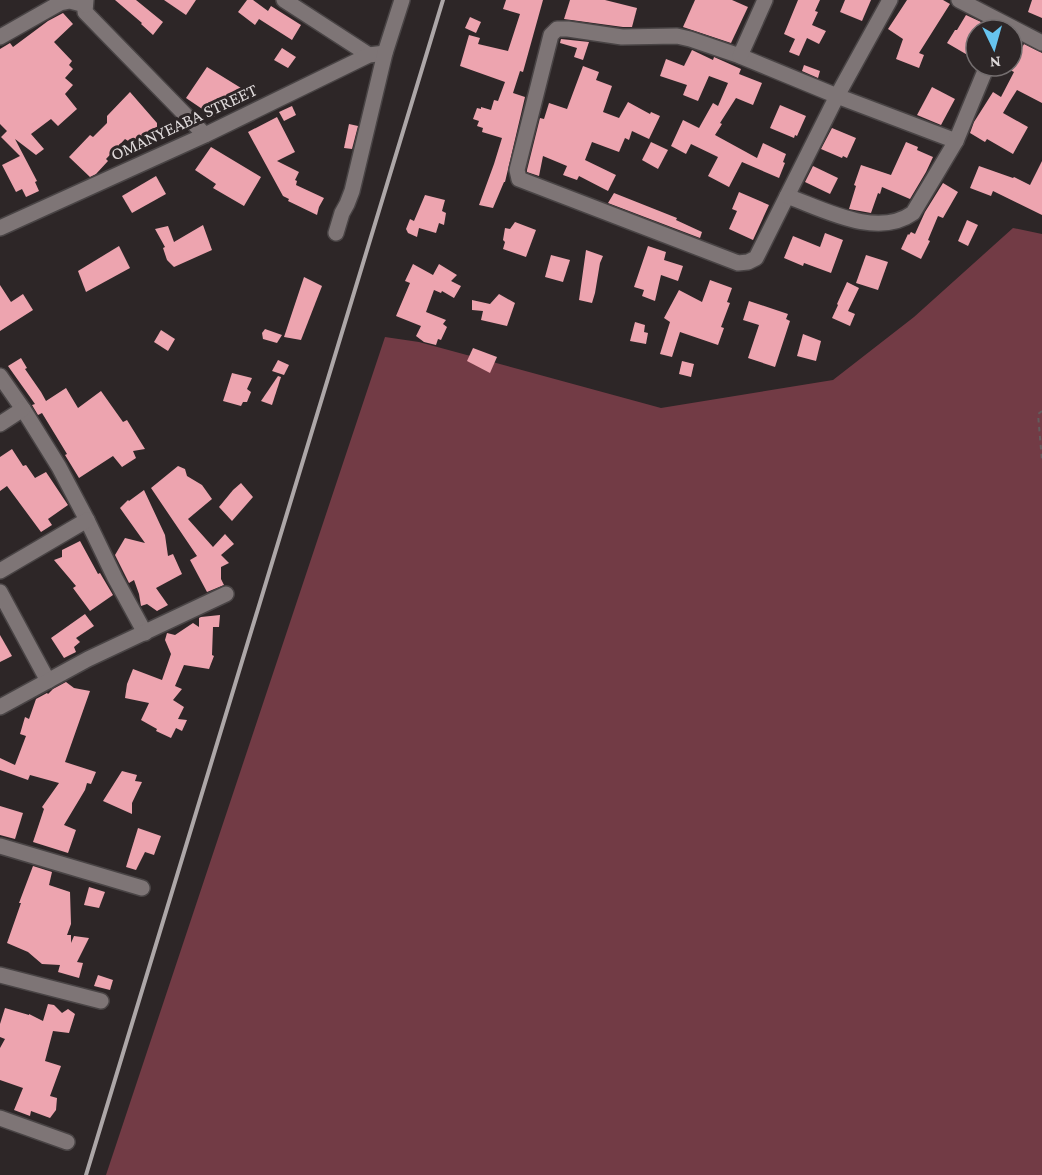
<svg xmlns="http://www.w3.org/2000/svg" width="1042" height="1175" font-family="'Crimson Pro',serif">
<style>
.green{fill:#723b45}
.building{fill:#eda4af}
.lines{fill:none;stroke-linecap:round;stroke-linejoin:round}
.minor-casing{stroke:#494445;stroke-width:18}
.path{stroke:#635c5d;stroke-width:2;stroke-dasharray:4.5 4.5;stroke-linecap:butt}
.minor{stroke:#7e7576;stroke-width:15}
.rail{stroke:#ada7a8;stroke-width:4}
.labels{text-anchor:middle;dominant-baseline:central;stroke-width:6;stroke-linejoin:round;paint-order:stroke}
.street-label{font-size:18px;fill:#ded9da;stroke:#2d2627}
</style>
<rect width="100%" height="100%" fill="#2d2627"/>
<!-- green -->
<polygon class="green" points="1013,228 1042,234 1042,1175 106,1175 385,337 419,342 661,408 833,380 914,317"/>
<!-- building -->
<g class="building">
<polygon points="115,0 136,0 163,22 153,35 141,24 142,23"/>
<polygon points="164,0 196,0 186,15"/>
<polygon points="247,0 253,0 268,11 271,6 301,25 292,40 259,19 255,25 238,12"/>
<polygon points="506,0 543,0 523,72 520,71 513,93 525,97 505,182 504,182 493,208 479,205 494,164 502,138 482,132 483,128 477,126 479,121 473,119 477,108 481,109 481,107 491,110 494,100 498,101 505,82 460,66 469,35 480,38 478,44 508,51 520,14 503,9"/>
<polygon points="570,0 605,0 637,8 632,27 623,27 564,19"/>
<polygon points="695,0 732,0 748,7 731,43 683,27"/>
<polygon points="798,0 820,0 815,11 818,12 812,25 826,31 819,44 807,38 799,56 789,52 795,39 784,34"/>
<polygon points="845,0 871,0 862,21 840,12"/>
<polygon points="907,0 943,0 950,4 919,53 924,55 919,68 896,59 903,39 888,29"/>
<polygon points="1032,0 1042,0 1042,18 1028,12"/>
<polygon points="63,13 73,24 54,42 72,61 69,65 73,69 65,78 73,85 65,94 77,109 58,126 51,119 31,134 44,149 36,155 15,139 37,181 35,182 39,191 26,197 22,189 16,192 2,165 20,156 1,137 7,131 0,124 0,49 10,43 13,47 48,21"/>
<polygon points="966,15 981,22 976,30 976,50 971,57 947,43 955,30 957,30"/>
<polygon points="470,17 481,22 476,33 465,28"/>
<polygon points="561,39 589,42 583,60 574,57 577,48 560,43"/>
<polygon points="1024,44 1042,53 1042,103 1017,90 1010,101 1003,113 1028,127 1013,154 987,139 985,142 970,133 974,122 993,92 1001,97 1014,72 1010,70"/>
<polygon points="282,48 296,57 288,68 274,60"/>
<polygon points="692,50 713,60 714,57 741,69 739,74 762,83 753,105 736,98 720,123 722,124 715,135 757,158 763,143 786,154 783,162 785,163 779,178 742,162 729,187 708,176 718,157 691,144 686,154 671,146 683,120 699,128 713,103 718,106 728,83 709,76 698,101 683,95 687,85 660,76 666,59 684,66"/>
<polygon points="804,65 820,71 818,78 802,71"/>
<polygon points="583,66 599,72 596,80 612,86 603,112 619,118 628,102 650,114 651,112 660,116 649,139 632,131 629,140 625,138 619,152 592,142 585,160 616,175 608,191 579,176 577,180 563,175 567,166 543,156 539,176 527,172 527,170 540,118 544,119 549,103 567,109"/>
<polygon points="207,67 241,88 229,106 224,103 214,117 186,98"/>
<polygon points="932,87 955,99 941,125 917,115"/>
<polygon points="130,92 157,123 157,128 145,144 138,147 125,139 106,159 108,161 96,174 90,177 69,157 90,135 93,137 107,123 107,116"/>
<polygon points="780,105 806,116 797,136 795,135 794,138 770,128"/>
<polygon points="292,106 296,115 284,121 279,112"/>
<polygon points="277,117 295,152 277,161 299,172 295,180 297,181 296,185 324,198 319,207 317,215 288,201 289,199 283,196 248,132"/>
<polygon points="349,124 358,126 352,149 344,148"/>
<polygon points="832,128 856,138 847,158 843,156 842,158 821,149"/>
<polygon points="651,142 668,150 658,169 642,160"/>
<polygon points="906,142 918,147 917,150 933,157 926,172 910,199 882,187 880,194 878,193 871,213 849,209 856,186 854,185 861,165 891,175"/>
<polygon points="211,147 261,177 244,206 213,188 216,184 195,170"/>
<polygon points="1042,161 1042,215 993,191 991,196 970,188 979,166 1013,178 1014,177 1030,185"/>
<polygon points="813,166 838,178 830,194 805,182"/>
<polygon points="156,176 166,194 132,213 122,196"/>
<polygon points="943,183 958,192 943,218 938,216 928,240 930,241 921,259 901,249 908,234 909,235 911,232 915,234 925,212"/>
<polygon points="739,192 769,205 753,240 729,229 737,211 732,209"/>
<polygon points="614,193 677,218 676,220 702,232 700,238 608,203"/>
<polygon points="425,195 445,200 442,211 446,213 444,225 439,223 436,233 419,228 417,237 408,233 406,229 410,219 414,221"/>
<polygon points="967,220 978,225 968,246 958,241"/>
<polygon points="515,222 536,230 526,257 503,249 505,242 503,240 505,228 510,229"/>
<polygon points="203,225 212,250 174,267 167,260 163,248 165,247 155,229 168,226 174,242"/>
<polygon points="825,233 843,240 831,273 804,263 803,266 784,258 793,236 820,247"/>
<polygon points="119,246 130,268 86,292 78,271"/>
<polygon points="648,246 666,252 664,260 683,266 678,281 661,275 655,301 642,296 644,290 634,287"/>
<polygon points="586,250 603,256 600,263 595,293 592,303 579,300"/>
<polygon points="551,255 570,260 563,282 545,277"/>
<polygon points="866,255 888,262 878,290 856,283"/>
<polygon points="413,264 433,275 439,264 457,275 451,281 461,286 454,298 442,291 441,293 434,290 426,312 446,320 443,324 447,327 441,340 438,339 436,345 424,342 416,336 421,326 396,316 410,283 405,281"/>
<polygon points="304,277 322,286 301,340 284,337"/>
<polygon points="710,280 732,288 727,302 730,303 721,327 724,328 718,345 680,332 672,357 660,354 670,322 664,318 679,290 702,302"/>
<polygon points="847,282 859,288 848,311 855,314 850,326 832,318 838,305 837,304"/>
<polygon points="0,285 11,302 23,294 33,310 0,331"/>
<polygon points="499,294 515,303 507,326 481,320 483,311 472,310 472,300 490,304"/>
<polygon points="749,301 788,314 786,319 790,321 775,367 748,358 759,325 743,320"/>
<polygon points="635,322 645,325 644,332 648,333 646,344 630,341"/>
<polygon points="265,329 282,335 277,343 263,339 262,333"/>
<polygon points="161,330 175,339 168,351 154,342"/>
<polygon points="803,334 821,341 816,361 797,356"/>
<polygon points="473,348 497,357 490,373 467,361"/>
<polygon points="21,358 27,368 25,369 41,392 46,401 66,388 78,408 101,391 123,422 127,420 145,449 133,451 136,458 122,467 113,456 79,478 65,455 67,454 42,413 38,415 32,405 35,404 8,366"/>
<polygon points="278,360 289,365 284,375 272,371"/>
<polygon points="682,361 694,364 691,377 679,374"/>
<polygon points="232,373 252,378 247,389 251,392 247,402 243,402 241,406 223,401"/>
<polygon points="278,376 281,377 272,405 261,401"/>
<polygon points="12,449 23,466 26,465 35,478 46,472 68,505 48,519 52,525 41,532 7,486 0,491 0,457"/>
<polygon points="178,466 185,469 187,476 202,485 212,499 188,519 213,547 225,534 234,544 221,555 229,563 221,567 221,579 224,585 207,592 190,560 197,556 151,488"/>
<polygon points="241,483 253,497 232,521 219,507 233,490"/>
<polygon points="144,490 165,535 168,556 173,554 182,574 156,588 168,605 157,611 147,604 141,606 139,594 134,580 129,583 115,555 125,538 145,543 120,508 128,500 129,501"/>
<polygon points="80,541 98,574 100,573 113,595 90,611 73,588 76,586 54,560 62,557 62,550"/>
<polygon points="85,614 94,626 76,638 80,642 74,647 76,652 64,658 51,638"/>
<polygon points="220,615 219,627 213,627 212,655 214,656 209,669 184,665 175,686 182,689 173,700 184,707 178,719 187,720 182,731 176,728 171,738 156,731 157,729 141,720 149,703 125,698 127,684 133,669 162,680 171,654 165,640 167,633 175,635 193,623 199,627 199,618 201,617"/>
<polygon points="0,635 12,656 0,662"/>
<polygon points="66,682 74,688 90,691 65,762 96,772 91,784 87,783 85,790 64,825 76,830 68,853 33,842 44,809 42,807 59,783 30,775 28,780 0,770 0,758 15,765 26,736 20,734 25,717 29,719 36,699 47,693 48,694 53,689"/>
<polygon points="122,771 137,775 135,781 142,782 132,803 132,814 103,801"/>
<polygon points="0,806 23,813 15,839 0,835"/>
<polygon points="138,828 161,836 154,855 145,852 136,870 126,867"/>
<polygon points="33,866 52,872 49,885 70,892 71,924 67,935 71,935 71,943 74,936 89,938 77,962 83,963 79,978 58,972 60,965 42,964 28,952 7,943 21,903 19,903"/>
<polygon points="89,887 105,892 99,908 84,905"/>
<polygon points="98,975 113,980 110,990 94,986"/>
<polygon points="48,1004 54,1005 62,1013 68,1009 75,1014 69,1033 53,1031 45,1061 61,1066 50,1096 57,1098 56,1110 50,1118 31,1111 30,1116 14,1110 23,1088 0,1080 0,1048 5,1039 0,1037 0,1024 5,1008 29,1015 29,1014 43,1021"/>
</g>
<g class="lines">
<!-- minor casing -->
<g class="minor-casing">
<g id="minor">
<polyline points="86,0 85,12 205,135"/>
<polyline points="284,0 369,55"/>
<polyline points="890,0 837,96 756,258 748,262 738,263 519,179 517,170 551,35 557,29 568,29 622,37 677,36 690,39 740,56 837,96 956,141"/>
<polyline points="959,0 1042,43"/>
<polyline points="0,37 60,3 70,1 85,5"/>
<polyline points="740,56 765,0"/>
<path d="M787,196C823,209 877,239 913,213L956,141L987,66"/>
<polyline points="0,228 205,135 369,55 385,53"/>
<polyline points="336,233 342,213 347,204 352,191 385,53 402,0"/>
<polyline points="0,376 23,409 59,467 87,520 115,578 145,633"/>
<polyline points="0,424 23,409"/>
<polyline points="0,571 87,520"/>
<polyline points="0,592 48,681"/>
<polyline points="0,707 88,659 226,594"/>
<polyline points="0,846 142,888"/>
<polyline points="0,975 101,1001"/>
<polyline points="0,1118 67,1142"/>
</g>
</g>
<!-- path -->
<polyline class="path" points="1042,411 1038,414 1042,461"/>
<!-- minor -->
<use href="#minor" class="minor"/>
<!-- rail -->
<polyline class="rail" points="86,1175 443,0"/>
</g>
<g class="labels">
<!-- street labels -->
<g class="street-label">
<text transform="translate(184 122) rotate(-25)">OMANYEABA STREET</text>
</g>
</g>
<!-- north arrow -->
<g transform="translate(994 48) rotate(175)"><circle r="28" fill="#2d2627" stroke="#746e6f" stroke-width="1.5"/>
<path d="M0-4.5L10 22L0 15L-10 22Z" fill="#67c4ef"/>
<text y="-9" font-size="16" font-weight="bold" text-anchor="middle" fill="#ded9da">N</text>
</g>
</svg>
